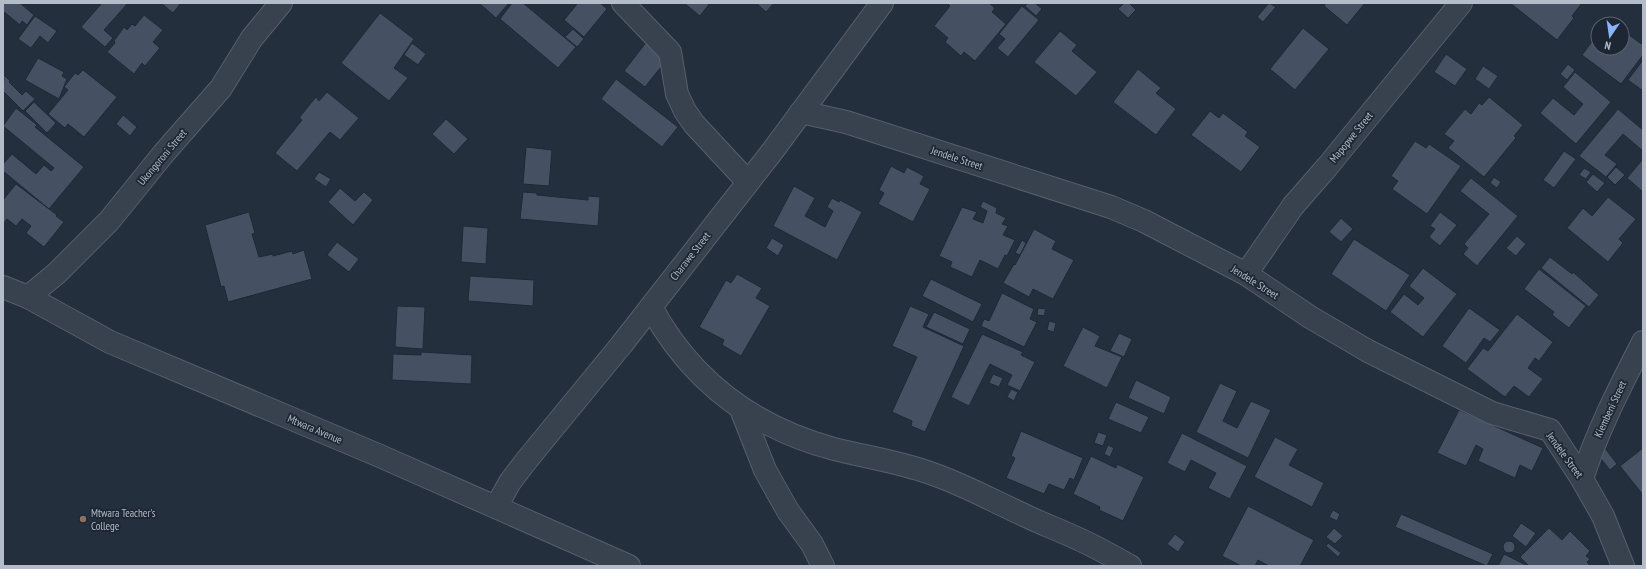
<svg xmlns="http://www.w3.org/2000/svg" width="1646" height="569" font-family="'PT Sans Narrow',sans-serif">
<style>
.building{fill:#455162;stroke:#1f2835}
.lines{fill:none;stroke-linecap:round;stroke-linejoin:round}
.minor-casing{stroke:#565f6c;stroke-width:24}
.minor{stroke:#38414e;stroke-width:22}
.education-dot{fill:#8d6e63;stroke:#1d2633;stroke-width:1.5}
.labels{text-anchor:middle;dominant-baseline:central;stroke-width:3.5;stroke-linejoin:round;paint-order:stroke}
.street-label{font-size:11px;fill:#b4bcc9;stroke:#1d2633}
.poi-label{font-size:11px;fill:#b4bcc9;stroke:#1d2633;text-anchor:start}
</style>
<rect width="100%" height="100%" fill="#242f3e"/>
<!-- building -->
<g class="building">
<polygon points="3,3 20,3 34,15 27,25 22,21 20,25 3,11"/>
<polygon points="102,3 128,3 104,30 113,38 105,47 81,27"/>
<polygon points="161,3 181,3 173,13"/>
<polygon points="479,3 509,3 496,18"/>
<polygon points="512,3 523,3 576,47 558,68 500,19"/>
<polygon points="578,3 600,3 607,9 584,37 564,20"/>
<polygon points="684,3 710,3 700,16"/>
<polygon points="756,3 774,3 766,12"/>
<polygon points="947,3 989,3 995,8 992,12 1006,24 975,61 964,52 961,56 945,42 948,38 934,26 950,6"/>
<polygon points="1028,3 1035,3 1042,9 1036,16 1025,6"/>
<polygon points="1124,3 1129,3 1136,10 1128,18 1118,9"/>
<polygon points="1269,3 1276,7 1263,22 1257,17"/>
<polygon points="1326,3 1365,3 1347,25 1324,6"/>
<polygon points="1510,3 1582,3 1572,16 1574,18 1557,40"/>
<polygon points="1022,6 1039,20 1008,57 997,48 1005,39 999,34"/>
<polygon points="380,13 414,39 394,68 408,78 389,101 341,63"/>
<polygon points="144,15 163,30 153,42 160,48 145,66 142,63 134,74 107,52 115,43 114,41 124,27 127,30 132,24 135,26"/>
<polygon points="35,16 57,31 48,43 40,36 31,48 18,39"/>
<polygon points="1303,28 1329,49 1295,90 1270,69"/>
<polygon points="573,29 584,39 577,47 565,37"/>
<polygon points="1622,30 1643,45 1643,55 1621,84 1582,55 1596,36 1598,37 1598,48 1622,48"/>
<polygon points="1060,31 1077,45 1072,51 1097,72 1076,96 1034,62"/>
<polygon points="648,40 669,57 645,87 624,71"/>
<polygon points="412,43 426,54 418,65 404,55"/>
<polygon points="1446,54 1467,69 1455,86 1434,72"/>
<polygon points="38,58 64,72 62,76 67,79 59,99 25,80"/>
<polygon points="1643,60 1643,91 1628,80"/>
<polygon points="1568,64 1575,70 1567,80 1560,74"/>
<polygon points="1483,66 1498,76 1489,89 1475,79"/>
<polygon points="1138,69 1161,88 1156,93 1176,109 1156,135 1113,102"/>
<polygon points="83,70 117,97 84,137 68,124 65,128 48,114 68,90 64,87 75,73 78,75"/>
<polygon points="1575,72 1611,102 1576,144 1540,113 1553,98 1574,115 1583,104 1563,87"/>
<polygon points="4,75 10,81 9,82 22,95 26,91 35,99 23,111 3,91"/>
<polygon points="616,79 678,127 662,147 601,99"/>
<polygon points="327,92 359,118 340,140 330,132 297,171 275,153 302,120 299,118 316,97 319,101"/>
<polygon points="1489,97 1523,125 1514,136 1516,138 1484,177 1448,148 1454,141 1444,134 1465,109 1471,114 1479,103 1482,105"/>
<polygon points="34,102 56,123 47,133 25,111"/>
<polygon points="16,108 37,125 35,127 84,167 49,209 3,171 3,164 12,154 36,174 44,165 51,171 54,168 3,126"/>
<polygon points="1618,109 1643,130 1643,151 1623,134 1605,155 1617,164 1606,177 1579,156"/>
<polygon points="1210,111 1219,118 1223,113 1248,132 1245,136 1260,147 1241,172 1191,135"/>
<polygon points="123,115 137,127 130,136 116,124"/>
<polygon points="446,119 468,139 454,154 432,134"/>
<polygon points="1415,141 1426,148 1429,144 1461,166 1427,214 1392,189 1398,181 1391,176"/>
<polygon points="526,147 552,150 549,186 523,184"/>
<polygon points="1564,151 1576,159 1554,188 1543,180"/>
<polygon points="1643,159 1643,192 1627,178"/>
<polygon points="891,166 904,173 907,167 924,176 920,184 930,189 913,222 878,204 884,193 879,190"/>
<polygon points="1616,167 1625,175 1615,185 1607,177"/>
<polygon points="1584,168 1591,172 1586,179 1579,175"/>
<polygon points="319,172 331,179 326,187 314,179"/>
<polygon points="1593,174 1605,183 1597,192 1586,182"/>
<polygon points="1494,177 1501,182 1497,188 1490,183"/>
<polygon points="1471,178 1518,216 1477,266 1463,254 1468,248 1464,244 1489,214 1460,191"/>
<polygon points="16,184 57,215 56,216 64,222 44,247 26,233 31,226 22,219 16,226 7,219 3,224 3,200"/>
<polygon points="794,186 815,198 805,216 825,227 833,211 827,207 832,198 839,202 840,200 862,212 837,260 773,226"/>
<polygon points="340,188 355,201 364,192 373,200 353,225 328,202"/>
<polygon points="523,192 537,193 537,195 588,200 588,196 600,197 598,226 520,219"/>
<polygon points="1608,197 1636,219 1619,239 1623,243 1608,262 1567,228 1583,208 1592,216"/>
<polygon points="983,201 997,208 996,213 1006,218 1002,224 1008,226 1003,235 1015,240 1007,256 1005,255 998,269 980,260 972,277 950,267 952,262 939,256 962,207 977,212 973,219 983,223 987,211 980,207"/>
<polygon points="249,212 255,233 252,234 259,257 273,254 273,256 292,251 293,254 304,250 312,279 228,302 224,286 221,287 205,225"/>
<polygon points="1440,212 1457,225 1440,246 1429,237 1435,229 1430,226"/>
<polygon points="1341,218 1353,229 1341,242 1329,232"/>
<polygon points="463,226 488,228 486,264 461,262"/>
<polygon points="1034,229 1056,241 1052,249 1074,260 1053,299 1033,289 1029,297 1003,283 1014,264 1015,265"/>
<polygon points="1517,236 1526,244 1516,256 1506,248"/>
<polygon points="772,238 784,245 778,256 766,248"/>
<polygon points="1354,239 1410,275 1386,311 1331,274"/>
<polygon points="1022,240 1026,243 1020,255 1015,253"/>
<polygon points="337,242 359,259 349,272 327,255"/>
<polygon points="1550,257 1572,274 1573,272 1599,295 1589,307 1541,268"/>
<polygon points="1423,268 1457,294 1423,337 1390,312 1404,294 1418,305 1424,298 1409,286"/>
<polygon points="1539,269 1586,306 1569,328 1552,315 1554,312 1524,289"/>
<polygon points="737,274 762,288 756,298 770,306 741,356 722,345 724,340 699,327 726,280 731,283"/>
<polygon points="470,276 534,280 533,306 468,301"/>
<polygon points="931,279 982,304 973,322 922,296"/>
<polygon points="1002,293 1034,309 1030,319 1037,322 1024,347 981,326 984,319 989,321"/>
<polygon points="397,306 425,307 423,349 395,347"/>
<polygon points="910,306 929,314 923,327 964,346 925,432 911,426 912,421 892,412 917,357 892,346"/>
<polygon points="1038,308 1046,309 1044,316 1037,315"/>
<polygon points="1469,308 1500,330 1490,342 1484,338 1466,363 1442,346"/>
<polygon points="934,312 970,329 963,344 926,327"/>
<polygon points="1517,314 1553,342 1539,361 1535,358 1528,368 1543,379 1529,397 1514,386 1505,397 1467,369 1483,348 1488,351"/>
<polygon points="1049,321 1056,323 1054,332 1047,330"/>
<polygon points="1083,327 1100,336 1095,346 1122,357 1107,388 1063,366"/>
<polygon points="1119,333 1132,339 1124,357 1110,351"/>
<polygon points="982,334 1023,352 1021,355 1035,362 1020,391 1007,385 1012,375 990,364 969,406 951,397"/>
<polygon points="421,352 472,355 471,384 392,380 393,354 421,355"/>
<polygon points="993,374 1003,378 999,387 989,383"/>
<polygon points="1136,380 1171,397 1164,414 1128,398"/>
<polygon points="1220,383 1237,391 1223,421 1237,428 1251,401 1271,410 1248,458 1196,432"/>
<polygon points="1011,389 1018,392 1014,401 1007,397"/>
<polygon points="1116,402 1149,417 1141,433 1108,419"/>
<polygon points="1459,410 1543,448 1532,471 1520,465 1515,478 1478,461 1483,449 1476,445 1466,466 1437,453"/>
<polygon points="1021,431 1083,458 1074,480 1070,478 1064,490 1049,484 1044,494 1006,478 1015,458 1011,456"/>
<polygon points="1098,432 1107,435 1103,446 1094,443"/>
<polygon points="1182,433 1247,466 1230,499 1208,488 1216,473 1191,460 1185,472 1167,463"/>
<polygon points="1275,437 1298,449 1289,465 1324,483 1312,507 1254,477"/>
<polygon points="1601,443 1617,464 1610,470 1593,449"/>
<polygon points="1108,445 1114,448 1110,457 1104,454"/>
<polygon points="1643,448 1643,495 1620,466"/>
<polygon points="1091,456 1116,468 1117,464 1144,477 1123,521 1099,510 1100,507 1073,494"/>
<polygon points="1248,506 1314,540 1300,566 1269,566 1258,560 1255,566 1241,566 1222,556"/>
<polygon points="1333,510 1340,514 1337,521 1329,517"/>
<polygon points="1401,514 1493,554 1487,566 1395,527"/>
<polygon points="1521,523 1536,533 1526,547 1512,536"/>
<polygon points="1334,528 1343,536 1335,544 1326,537"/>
<polygon points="1549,528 1562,540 1570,531 1590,551 1586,556 1590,559 1587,562 1590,566 1529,566 1520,557"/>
<polygon points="1175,534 1185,542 1178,552 1167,544"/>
<circle cx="1509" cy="547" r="6"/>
<polygon points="1328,543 1341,553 1338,557 1326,546"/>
<polygon points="1504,554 1528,566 1494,566 1495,564 1498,566"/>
</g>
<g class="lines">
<!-- minor casing -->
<g class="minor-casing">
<g id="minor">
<polyline points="623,3 670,52 677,94 685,111 694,124 747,181"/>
<polyline points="801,112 846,122 1111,207 1144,221 1246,274 1310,317 1368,351 1492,413 1550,430 1582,479 1603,516 1623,566"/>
<polyline points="1246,274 1293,206 1327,167 1461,3"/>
<polyline points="3,287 28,297 110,342 380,456 629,566"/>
<polyline points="28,297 57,273 109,221 164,153 221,88 252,38 281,3"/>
<path d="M651,307C691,381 752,427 834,449C866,457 899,462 930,473C963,484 993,501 1024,515C1040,523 1057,529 1074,537C1093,545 1112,556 1130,566"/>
<polyline points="741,409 765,470 788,511 812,544 823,566"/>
<path d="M1582,479C1597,431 1620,387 1643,342"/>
<polyline points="496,507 510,482 526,461 622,344 771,153 882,3"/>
</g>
</g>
<!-- minor -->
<use href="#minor" class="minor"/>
</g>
<!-- markers -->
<circle class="education-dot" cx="83" cy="519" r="4"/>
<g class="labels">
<!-- street labels -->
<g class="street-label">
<text transform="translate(1351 137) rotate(-51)">Mapopwe Street</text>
<text transform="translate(162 157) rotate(-50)">Ukongoroni Street</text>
<text transform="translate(957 158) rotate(18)">Jendele Street</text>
<text transform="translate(690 256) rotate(-52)">Charawe Street</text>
<text transform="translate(1255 282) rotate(32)">Jendele Street</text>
<text transform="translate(1610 409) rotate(-65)">Kiembeni Street</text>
<text transform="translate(315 429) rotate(23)">Mtwara Avenue</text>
<text transform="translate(1565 455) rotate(54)">Jendele Street</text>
</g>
<!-- poi labels -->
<g class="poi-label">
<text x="91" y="513">Mtwara Teacher's<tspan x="91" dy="13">College</tspan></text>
</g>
</g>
<!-- border -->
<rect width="1646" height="569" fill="none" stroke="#b4bcc9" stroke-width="8"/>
<!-- north arrow -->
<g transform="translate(1610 36) rotate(193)"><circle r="19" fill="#1d2633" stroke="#59626f"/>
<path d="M0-3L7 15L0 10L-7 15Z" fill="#8ab4f8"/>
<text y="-6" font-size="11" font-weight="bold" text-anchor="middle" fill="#b4bcc9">N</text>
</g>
</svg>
